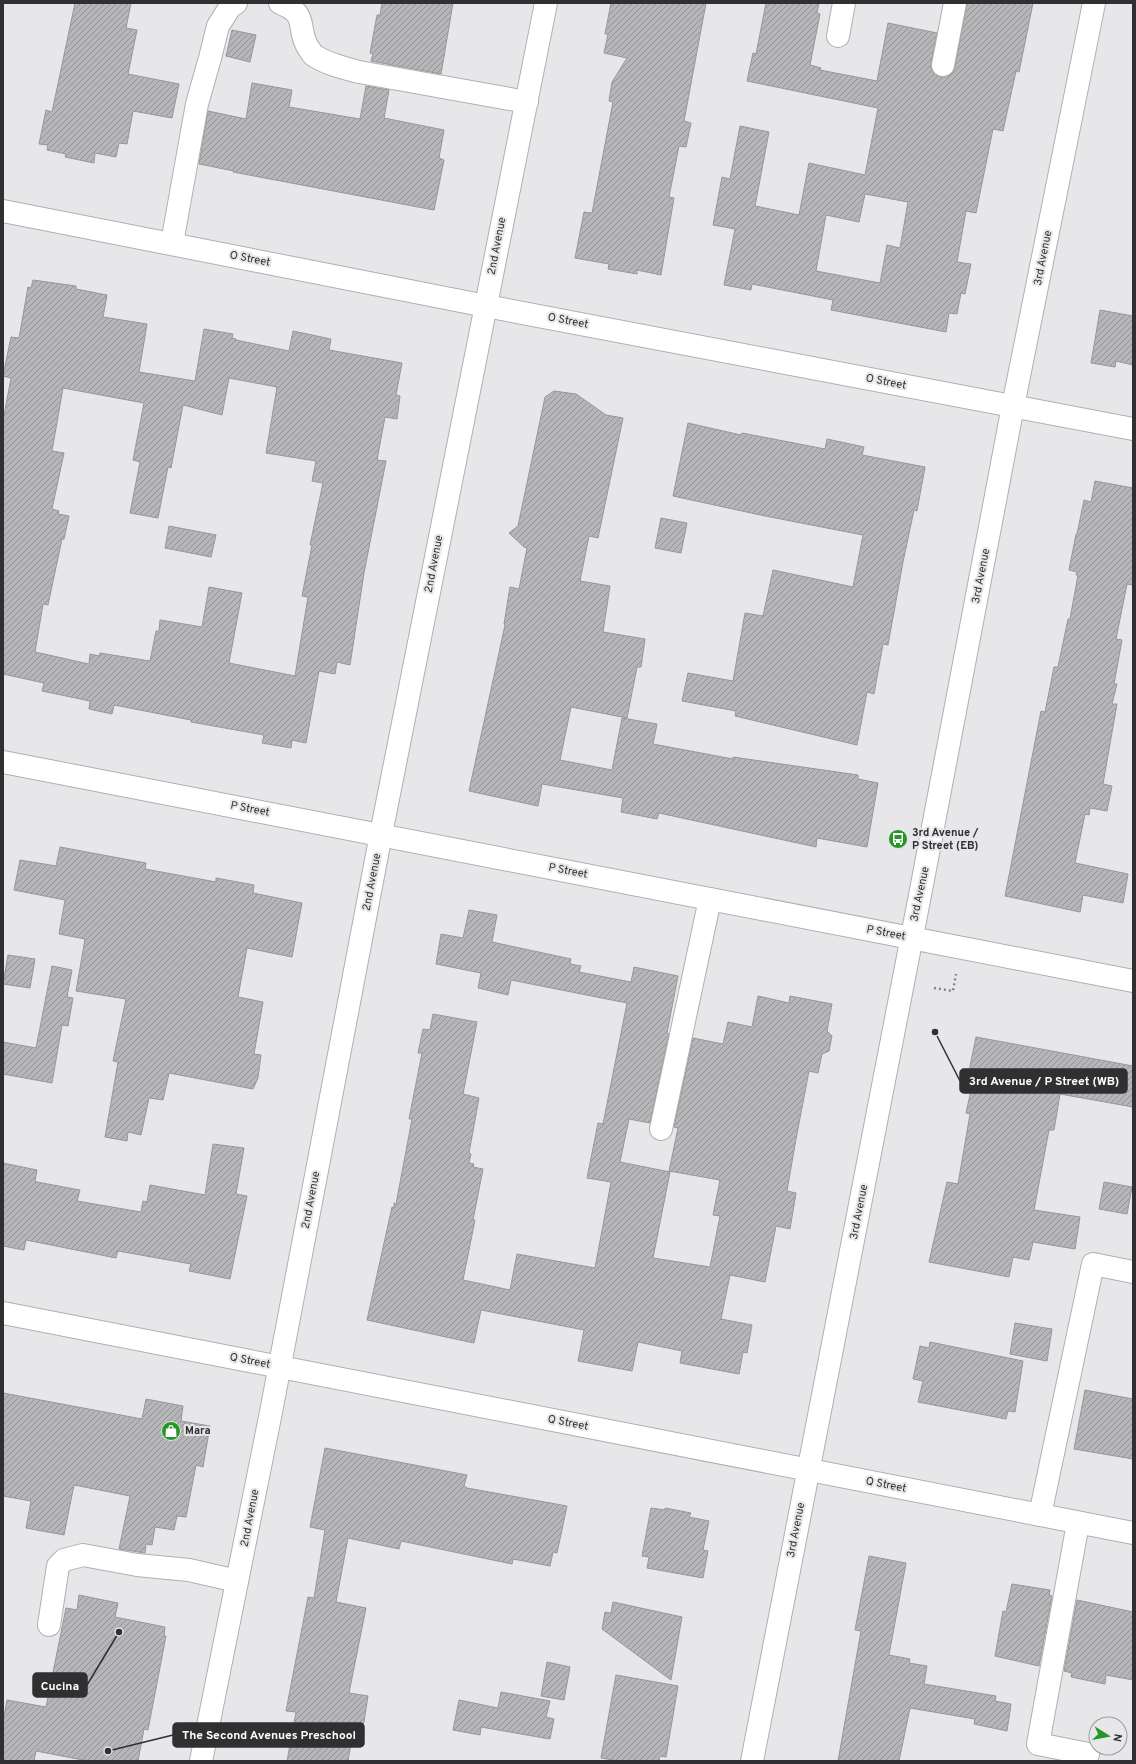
<svg xmlns="http://www.w3.org/2000/svg" width="1136" height="1764" font-family="Overpass,sans-serif">
<style>
.building{fill:url(#building-hatch);stroke:#97979a;fill-rule:evenodd}
.lines{fill:none;stroke-linecap:round;stroke-linejoin:round}
.minor-casing{stroke:#b0b0b3;stroke-width:24}
.path{stroke:#858587;stroke-width:2.5;stroke-dasharray:2 3;stroke-linecap:butt}
.minor{stroke:#fff;stroke-width:22}
.labels{text-anchor:middle;dominant-baseline:central;stroke-width:4;stroke-linejoin:round;paint-order:stroke}
.street-label{font-size:11px;fill:#303032;stroke:#e7e7ea}
.poi-label{font-size:11px;font-weight:bold;fill:#303032;stroke:#e7e7ea;text-anchor:start}
.leader{fill:none;stroke:#303032;stroke-width:1.5}
.callout-dot{fill:#303032;stroke:#e7e7ea;stroke-width:1.5}
.callout{fill:#303032;stroke:#303032;stroke-width:1.5}
.callout-label{font-size:12px;text-anchor:middle;font-weight:bold;fill:#fff}
</style>
<defs>
<pattern id="building-hatch" width="6" height="6" patternUnits="userSpaceOnUse"><rect width="6" height="6" fill="#b6b6b9"/><path d="M-1 1l2-2M0 6l6-6M5 7l2-2" fill="none" stroke="#949497"/></pattern>
</defs>
<rect width="100%" height="100%" fill="#e7e7ea"/>
<!-- building -->
<g class="building">
<polygon points="75,3 131,3 126,28 137,30 128,74 179,84 172,118 133,111 127,144 119,143 116,157 95,153 94,163 65,157 66,154 47,150 48,145 39,144 46,110 52,112"/>
<polygon points="382,3 453,3 441,74 371,61 373,54 370,53 377,15 380,15"/>
<polygon points="611,3 706,3 684,121 691,123 686,147 679,146 669,197 674,198 661,275 637,270 637,274 608,269 609,264 575,258 584,212 592,213 613,102 609,101 612,82 627,58 604,53 608,34 605,34"/>
<path d="M766,3H819L817,13L820,14L810,65L821,68L820,70L877,81L888,23L937,33L931,63V69L935,75L941,77H947L952,73L955,67L967,3H1033L1019,72L1016,71L1003,131L993,129L976,213L966,211L957,262L971,264L965,294L961,293L957,314L949,313L946,332L831,310L833,300L752,284L751,290L724,285L735,229L713,225L722,177L730,179L740,126L769,132L755,206L799,215L809,163L865,175L878,108L747,81L753,53L756,54ZM865,194L908,202L900,248L887,245L880,283L816,271L826,215L859,222Z"/>
<polygon points="232,30 256,35 250,62 226,56"/>
<polygon points="252,83 292,90 289,107 360,119 366,86 389,90 384,118 444,130 439,158 444,160 434,210 233,172 234,171 199,164 208,111 246,119"/>
<path d="M33,280L76,286V289L107,295L103,317L147,324L139,372L195,381L204,329L233,334L232,338L236,339V340L289,351L293,331L331,339L329,350L402,363L396,395L400,396L397,419L385,417L377,460L386,461L364,573L350,665L337,662L335,674L319,671L306,743L292,740L291,748L262,743L264,735L191,722V720L114,705L112,714L89,709L90,701L42,691L44,683L3,674V421L11,378L3,376L11,337L19,338L28,287L31,288ZM229,378L277,387L266,453L316,461L312,481L323,483L310,545H312L302,596L308,597L295,676L229,663L242,593L209,587L202,627L160,620L159,631H156L150,661L100,653L99,656L90,654L89,664L35,652L43,604L48,605L62,539H64L69,516L58,514L59,511L52,509L64,453L52,451L63,388L144,403L133,460L140,462L130,513L158,518L168,467L171,468L183,405L222,415Z"/>
<polygon points="1100,310 1133,316 1133,365 1116,361 1115,367 1091,363"/>
<polygon points="554,391 576,394 606,415 623,418 598,538 589,536 580,581 610,586 603,632 645,639 641,667 637,667 627,718 571,707 560,760 612,770 622,718 657,724 653,744 733,759 733,757 858,775 858,779 878,783 867,847 817,838 816,847 659,813 657,819 621,812 623,798 542,784 538,806 469,791 505,625 504,624 510,587 519,589 527,548 524,547 509,533 518,526 545,397"/>
<polygon points="688,423 741,435 742,433 825,449 827,439 864,447 862,455 925,467 917,511 914,510 903,562 888,645 883,644 874,694 867,692 857,745 735,716 736,711 682,701 688,673 733,681 745,613 763,616 773,570 853,587 863,535 765,516 673,496"/>
<polygon points="1095,481 1133,488 1133,585 1127,584 1116,639 1122,640 1114,684 1117,684 1112,704 1117,704 1103,784 1112,786 1107,811 1090,808 1089,815 1085,814 1075,863 1128,874 1123,903 1083,895 1080,912 1005,896 1041,711 1045,712 1054,667 1058,667 1068,619 1070,619 1078,575 1076,575 1077,572 1069,570 1076,534 1077,534 1084,500 1091,502"/>
<polygon points="661,518 687,523 681,553 655,548"/>
<polygon points="169,526 216,535 211,557 165,548"/>
<polygon points="60,847 146,863 145,869 216,882 216,878 254,885 253,893 302,903 292,957 247,948 238,997 263,1002 254,1054 261,1055 258,1078 253,1089 169,1073 163,1100 149,1098 141,1135 128,1132 127,1141 105,1137 118,1062 113,1061 126,999 76,991 85,939 59,934 65,900 14,890 20,860 56,866"/>
<polygon points="469,910 497,915 492,942 571,959 570,964 581,966 579,972 631,982 634,967 678,976 667,1033 669,1034 650,1123 629,1119 620,1162 670,1172 653,1258 710,1267 720,1216 713,1215 720,1180 669,1171 678,1128 674,1127 693,1038 723,1044 728,1022 752,1027 758,996 789,1003 790,996 832,1004 827,1031 832,1036 829,1051 822,1054 818,1073 809,1071 796,1139 787,1191 796,1193 790,1229 776,1226 765,1282 730,1275 721,1319 752,1325 747,1353 743,1352 739,1374 680,1363 682,1351 638,1342 632,1371 578,1361 584,1330 481,1310 474,1343 367,1320 392,1207 394,1208 394,1203 396,1204 412,1119 409,1119 422,1053 418,1053 423,1029 430,1030 433,1014 477,1022 463,1094 479,1098 469,1153 471,1154 469,1163 474,1164 473,1167 483,1169 473,1220 475,1220 463,1280 510,1290 517,1254 595,1268 611,1182 587,1178 598,1123 603,1124 627,1003 511,980 508,995 478,988 481,973 436,964 441,934 463,938"/>
<polygon points="8,955 35,959 30,988 3,984"/>
<polygon points="52,966 72,970 67,997 73,998 68,1026 62,1025 52,1083 3,1074 3,1042 36,1048"/>
<polygon points="976,1037 1133,1066 1133,1107 1060,1094 1054,1130 1049,1130 1034,1210 1080,1217 1075,1249 1033,1242 1029,1260 1013,1257 1009,1277 929,1262 947,1182 958,1184 970,1114 966,1113 975,1072 969,1071"/>
<polygon points="213,1144 244,1148 236,1194 247,1196 230,1279 189,1271 191,1264 118,1251 116,1258 26,1240 24,1250 3,1246 3,1163 37,1170 35,1181 37,1182 80,1190 77,1201 141,1212 143,1201 147,1202 150,1185 205,1195"/>
<polygon points="1104,1182 1132,1187 1127,1214 1099,1209"/>
<polygon points="1015,1323 1052,1329 1047,1361 1010,1354"/>
<polygon points="930,1342 1023,1361 1015,1412 1008,1411 1006,1419 918,1402 923,1381 913,1379 920,1346 929,1348"/>
<polygon points="1085,1390 1133,1399 1133,1459 1074,1449"/>
<polygon points="3,1393 142,1419 146,1399 183,1406 181,1421 210,1426 203,1467 196,1465 186,1517 177,1516 174,1530 155,1527 152,1545 146,1544 145,1553 119,1549 130,1496 74,1485 64,1535 26,1528 31,1501 3,1496"/>
<polygon points="325,1448 467,1475 464,1486 467,1488 567,1506 557,1553 553,1552 550,1566 513,1559 512,1564 401,1541 399,1549 348,1538 336,1602 366,1608 349,1693 368,1696 363,1728 354,1726 348,1761 287,1761 296,1712 286,1711 308,1597 314,1598 325,1530 310,1527"/>
<polygon points="651,1508 665,1510 665,1508 691,1513 689,1517 709,1521 703,1550 708,1551 703,1578 647,1568 649,1557 642,1556"/>
<polygon points="869,1556 906,1563 889,1655 910,1659 909,1663 927,1666 924,1684 996,1696 995,1701 1011,1704 1007,1731 974,1724 975,1719 910,1708 899,1761 838,1761 861,1631 855,1630"/>
<polygon points="1012,1584 1050,1590 1049,1595 1052,1596 1039,1666 995,1656 1003,1611 1006,1612"/>
<polygon points="79,1595 118,1603 115,1617 165,1627 164,1636 166,1636 148,1730 144,1729 138,1761 88,1761 36,1751 34,1761 3,1761 3,1722 7,1700 46,1707 66,1608 77,1610"/>
<polygon points="1077,1600 1133,1612 1133,1680 1106,1675 1105,1684 1071,1677 1072,1673 1064,1671"/>
<polygon points="613,1602 682,1617 671,1680 602,1629 605,1612 611,1613"/>
<polygon points="547,1662 570,1667 564,1700 541,1696"/>
<polygon points="616,1675 678,1686 666,1757 660,1756 659,1761 619,1761 601,1758"/>
<polygon points="501,1692 550,1701 546,1717 554,1719 550,1739 481,1727 480,1735 453,1730 459,1700 498,1708"/>
</g>
<g class="lines">
<!-- minor casing -->
<g class="minor-casing">
<g id="minor">
<path d="M280,3C311,15 295,29 309,49C311,51 312,55 315,56C327,64 344,68 359,72L527,102"/>
<polyline points="838,36 844,3"/>
<polyline points="943,65 955,3"/>
<polyline points="3,211 486,306 1133,429"/>
<polyline points="172,243 197,104 210,58 218,26 230,7 236,3"/>
<polyline points="3,762 1133,981"/>
<polyline points="661,1129 710,899"/>
<polyline points="3,1313 1133,1533"/>
<polyline points="1040,1515 1093,1264 1133,1272"/>
<polyline points="1078,1523 1038,1744 1088,1754"/>
<polyline points="49,1625 58,1566 64,1560 83,1555 137,1565 189,1570 237,1581"/>
<polyline points="201,1761 271,1412 381,834 546,3"/>
<polyline points="752,1761 921,890 1013,406 1094,3"/>
</g>
</g>
<!-- path -->
<polyline class="path" points="934,988 953,991 956,974"/>
<!-- minor -->
<use href="#minor" class="minor"/>
</g>
<!-- icons -->
<defs>
<g id="bus-disc" transform="scale(1)"><circle r="9.5" fill="#249726" stroke="#e7e7ea"/><path d="M-5-6H5V4H4V6H2V4H-2V6H-4V4H-5ZM-3.5-4V0h7V-4ZM-3.5 1.2v1.5H-2V1.2ZM2 1.2v1.5H3.5V1.2Z" fill="#fff"/></g>
<g id="shop-disc" transform="scale(1)"><circle r="9.5" fill="#249726" stroke="#e7e7ea"/><path d="M-5-2.5h2.3a2.7 3.5 0 0 1 5.4 0H5L5.5 6h-11ZM-1.5-2.5h3a1.5 2.3 0 0 0-3 0Z" fill="#fff"/></g>
</defs>
<g fill-rule="evenodd">
<use href="#bus-disc" x="898" y="839"/>
<use href="#shop-disc" x="171" y="1431"/>
</g>
<g class="labels">
<!-- street labels -->
<g class="street-label">
<text transform="translate(497 246) rotate(-79)">2nd Avenue</text>
<text transform="translate(1043 258) rotate(-79)">3rd Avenue</text>
<text transform="translate(250 259) rotate(11)">O Street</text>
<text transform="translate(568 321) rotate(11)">O Street</text>
<text transform="translate(886 382) rotate(11)">O Street</text>
<text transform="translate(434 564) rotate(-79)">2nd Avenue</text>
<text transform="translate(981 576) rotate(-79)">3rd Avenue</text>
<text transform="translate(250 809) rotate(11)">P Street</text>
<text transform="translate(568 871) rotate(11)">P Street</text>
<text transform="translate(372 882) rotate(-79)">2nd Avenue</text>
<text transform="translate(920 894) rotate(-78)">3rd Avenue</text>
<text transform="translate(886 933) rotate(11)">P Street</text>
<text transform="translate(311 1200) rotate(-79)">2nd Avenue</text>
<text transform="translate(859 1212) rotate(-79)">3rd Avenue</text>
<text transform="translate(250 1361) rotate(11)">Q Street</text>
<text transform="translate(568 1423) rotate(11)">Q Street</text>
<text transform="translate(886 1485) rotate(11)">Q Street</text>
<text transform="translate(250 1518) rotate(-79)">2nd Avenue</text>
<text transform="translate(796 1530) rotate(-79)">3rd Avenue</text>
</g>
<!-- poi labels -->
<g class="poi-label">
<text x="912" y="833">3rd Avenue /<tspan x="912" dy="13">P Street (EB)</tspan></text>
<text x="185" y="1431">Mara</text>
</g>
</g>
<!-- callouts -->
<path class="leader" d="M935 1032L960 1081M119 1632L87 1685M108 1751L173 1735"/>
<g class="callout-dot">
<circle cx="935" cy="1032" r="4"/>
<circle cx="119" cy="1632" r="4"/>
<circle cx="108" cy="1751" r="4"/>
</g>
<g class="callout">
<rect x="960" y="1069" width="167" height="24" rx="4"/>
<rect x="33" y="1673" width="54" height="24" rx="4"/>
<rect x="173" y="1723" width="191" height="24" rx="4"/>
</g>
<g class="callout-label">
<text x="1044" y="1085">3rd Avenue / P Street (WB)</text>
<text x="60" y="1690">Cucina</text>
<text x="269" y="1739">The Second Avenues Preschool</text>
</g>
<!-- border -->
<rect width="1136" height="1764" fill="none" stroke="#303032" stroke-width="8"/>
<!-- north arrow -->
<g transform="translate(1108 1736) rotate(101)"><circle r="19" fill="#e7e7ea" stroke="#9e9ea0"/>
<path d="M0-3L7 15L0 10L-7 15Z" fill="#249726"/>
<text y="-6" font-size="11" font-weight="bold" text-anchor="middle" fill="#303032">N</text>
</g>
</svg>
